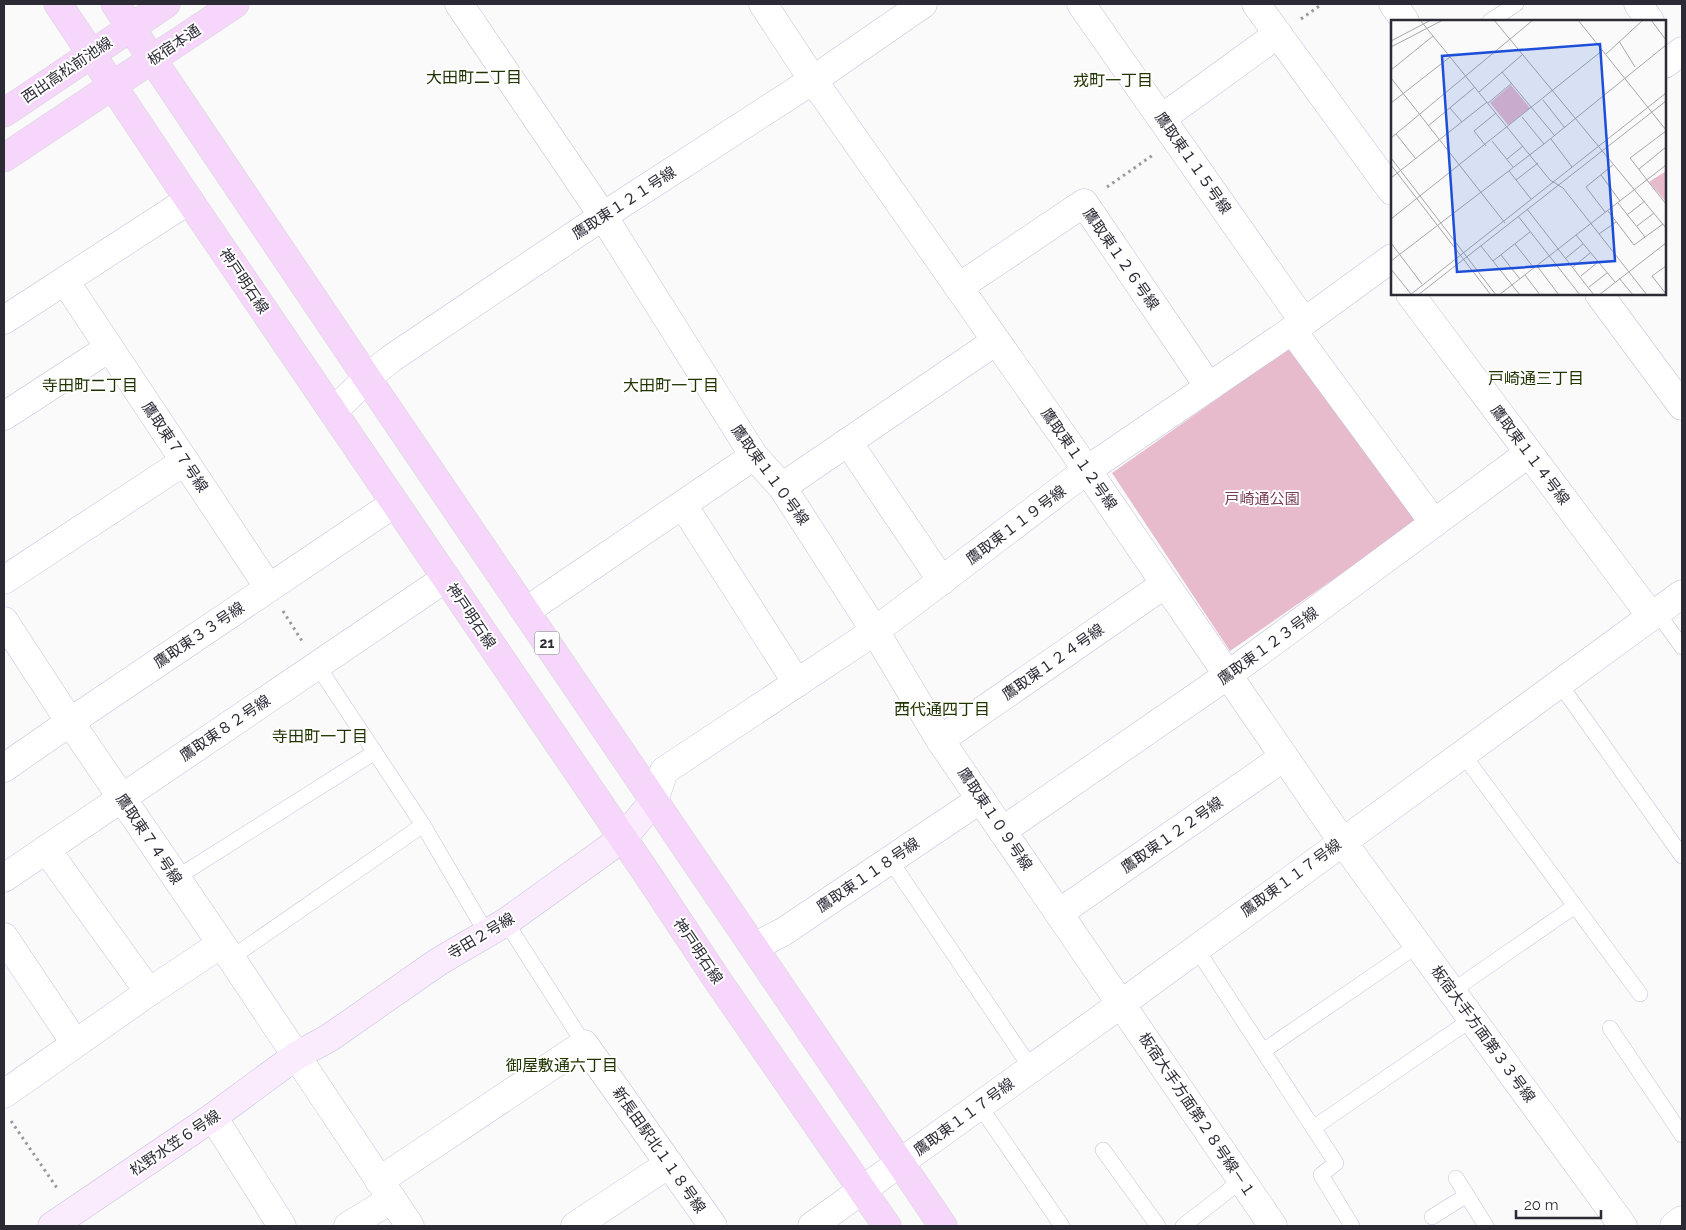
<svg xmlns="http://www.w3.org/2000/svg" width="1686" height="1230" font-family="Raleway,'Noto Sans JP',sans-serif">
<style>
.green{fill:#e8bbcc}
.lines{fill:none;stroke-linecap:round;stroke-linejoin:round}
.lane-casing{stroke:#c3c0de;stroke-width:16}
.street-casing{stroke:#c3c0de;stroke-width:29}
.secondary-casing{stroke:#c3c0de;stroke-width:29}
.primary-casing{stroke:#d5d4d7;stroke-width:29}
.path{stroke:#9a999f;stroke-width:3;stroke-dasharray:2.5 4;stroke-linecap:butt}
.lane{stroke:#fff;stroke-width:15}
.street{stroke:#fff;stroke-width:28}
.secondary{stroke:#faebfd;stroke-width:28}
.primary{stroke:#f6d7fb;stroke-width:28}
.labels{text-anchor:middle;dominant-baseline:central;stroke-width:4;stroke-linejoin:round;paint-order:stroke}
.shield{fill:#fff;stroke:#6b6a72;stroke-width:1}
.shield-label{font-size:14px;font-weight:bold;fill:#2b2a35}
.street-label{font-size:15px;fill:#2b2a35;stroke:#fff}
.park-label{font-size:15px;fill:#783c56;stroke:#fff}
.neighbourhood-label{font-size:16px;fill:#203400;stroke:#fff}
.inset-road{fill:none;stroke:#a7a7ab;stroke-width:1}
.view{fill:#1d4ed8;fill-opacity:0.15;stroke:#1d4ed8;stroke-width:2.5}
.inset-edge{fill:none;stroke:#2b2a35;stroke-width:2.5}
</style>
<rect width="100%" height="100%" fill="#fafafa"/>
<!-- green -->
<polygon class="green" points="1295,344 1419,520 1230,651 1112,473"/>
<g class="lines">
<!-- lane casing -->
<g class="lane-casing">
<g id="lane">
<polyline points="1490,21 1516,4"/>
<polyline points="1657,612 1682,647"/>
<polyline points="317,665 423,825 487,934"/>
<polyline points="1559,683 1682,856"/>
<polyline points="1462,753 1640,994"/>
<polyline points="890,860 1031,1068"/>
<polyline points="176,878 375,752"/>
<polyline points="506,922 584,1044"/>
<polyline points="1196,948 1336,1163 1321,1175 1352,1226"/>
<polyline points="231,958 423,825"/>
<polyline points="1452,991 1575,906"/>
<polyline points="1610,1028 1682,1135"/>
<polyline points="1263,1051 1418,945"/>
<polyline points="979,1105 1062,1226"/>
<polyline points="1313,1128 1472,1019"/>
<polyline points="1103,1150 1158,1226"/>
<polyline points="1456,1178 1486,1226"/>
<polyline points="1432,1217 1467,1195"/>
<polyline points="1183,1226 1242,1180"/>
</g>
</g>
<!-- street casing -->
<g class="street-casing">
<g id="street">
<polyline points="459,4 603,216 754,456 782,487 875,631 940,740 1273,1226"/>
<polyline points="763,4 813,80 1087,470 1342,841 1623,1226"/>
<polyline points="1081,4 1304,322"/>
<polyline points="1256,4 1392,191"/>
<polyline points="1393,4 1405,21"/>
<polyline points="1638,4 1650,21"/>
<polyline points="1665,64 1682,51"/>
<polyline points="1162,118 1278,34"/>
<polyline points="65,281 269,588"/>
<polyline points="959,287 1084,203 1209,387"/>
<polyline points="1410,294 1651,616"/>
<polyline points="1599,294 1682,406"/>
<polyline points="4,320 189,200"/>
<polyline points="1292,330 1434,523"/>
<polyline points="333,412 367,378 392,358 603,216 813,80 923,4"/>
<polyline points="4,416 109,348"/>
<polyline points="848,442 942,581"/>
<polyline points="782,487 996,341"/>
<polyline points="683,505 797,683"/>
<polyline points="4,580 185,461"/>
<polyline points="526,611 754,456"/>
<polyline points="4,621 70,722 231,958 410,1226"/>
<polyline points="940,740 1165,584"/>
<polyline points="4,768 70,722 395,503"/>
<polyline points="654,801 664,771 875,631 1087,470 1304,322 1392,258"/>
<polyline points="1002,831 1228,675 1529,453"/>
<polyline points="46,849 149,992"/>
<polyline points="4,878 446,578"/>
<polyline points="1059,913 1284,757"/>
<polyline points="4,937 75,1043"/>
<polyline points="754,947 783,932 981,799"/>
<polyline points="4,1094 149,992 221,944"/>
<polyline points="213,1117 282,1226"/>
<polyline points="379,1181 584,1044 713,1226"/>
<polyline points="348,1226 392,1199"/>
<polyline points="575,1226 669,1164"/>
<polyline points="812,1226 1121,1004 1682,594"/>
<polyline points="1674,1226 1682,1220"/>
</g>
</g>
<!-- secondary casing -->
<g class="secondary-casing">
<polyline id="secondary" points="52,1226 213,1117 296,1056 329,1038 438,962 506,922 623,838 654,801"/>
</g>
<!-- primary casing -->
<g class="primary-casing">
<g id="primary">
<polyline points="58,4 189,200 650,878 716,978 887,1226"/>
<polyline points="115,4 367,378 943,1226"/>
<polyline points="4,113 166,4"/>
<polyline points="4,158 235,4"/>
</g>
</g>
<!-- path -->
<g class="path">
<polyline points="1301,19 1322,4"/>
<polyline points="1107,187 1153,155"/>
<polyline points="283,611 302,641"/>
<polyline points="11,1121 57,1188"/>
</g>
<!-- lane -->
<use href="#lane" class="lane"/>
<!-- street -->
<use href="#street" class="street"/>
<!-- secondary -->
<use href="#secondary" class="secondary"/>
<!-- primary -->
<use href="#primary" class="primary"/>
</g>
<g class="labels">
<!-- shield labels -->
<rect class="shield" x="534.5" y="631.5" width="25" height="23" rx="4"/>
<g class="shield-label">
<text x="547" y="643">21</text>
</g>
<!-- street labels -->
<g class="street-label">
<text transform="translate(174 45) rotate(-34)">板宿本通</text>
<text transform="translate(67 70) rotate(-34)">西出高松前池線</text>
<text transform="translate(1193 163) rotate(55)">鷹取東１１５号線</text>
<text transform="translate(624 203) rotate(-33)">鷹取東１２１号線</text>
<text transform="translate(1121 259) rotate(55)">鷹取東１２６号線</text>
<text transform="translate(244 281) rotate(56)">神戸明石線</text>
<text transform="translate(175 447) rotate(56)">鷹取東７７号線</text>
<text transform="translate(1530 455) rotate(53)">鷹取東１１４号線</text>
<text transform="translate(1079 459) rotate(55)">鷹取東１１２号線</text>
<text transform="translate(770 475) rotate(54)">鷹取東１１０号線</text>
<text transform="translate(1016 525) rotate(-37)">鷹取東１１９号線</text>
<text transform="translate(471 616) rotate(56)">神戸明石線</text>
<text transform="translate(199 635) rotate(-34)">鷹取東３３号線</text>
<text transform="translate(1268 646) rotate(-36)">鷹取東１２３号線</text>
<text transform="translate(1053 662) rotate(-35)">鷹取東１２４号線</text>
<text transform="translate(225 728) rotate(-34)">鷹取東８２号線</text>
<text transform="translate(995 819) rotate(56)">鷹取東１０９号線</text>
<text transform="translate(1172 835) rotate(-35)">鷹取東１２２号線</text>
<text transform="translate(149 839) rotate(56)">鷹取東７４号線</text>
<text transform="translate(868 875) rotate(-34)">鷹取東１１８号線</text>
<text transform="translate(1291 878) rotate(-36)">鷹取東１１７号線</text>
<text transform="translate(481 936) rotate(-31)">寺田２号線</text>
<text transform="translate(698 951) rotate(56)">神戸明石線</text>
<text transform="translate(1483 1034) rotate(54)">板宿大手方面第３３号線</text>
<text transform="translate(1197 1115) rotate(56)">板宿大手方面第２８号線－１</text>
<text transform="translate(964 1117) rotate(-36)">鷹取東１１７号線</text>
<text transform="translate(175 1143) rotate(-34)">松野水笠６号線</text>
<text transform="translate(659 1150) rotate(55)">新長田駅北１１８号線</text>
</g>
<!-- park labels -->
<g class="park-label">
<text x="1262" y="499">戸崎通公園</text>
</g>
<!-- neighbourhood labels -->
<g class="neighbourhood-label">
<text x="474" y="77">大田町二丁目</text>
<text x="1113" y="80">戎町一丁目</text>
<text x="1536" y="378">戸崎通三丁目</text>
<text x="90" y="385">寺田町二丁目</text>
<text x="671" y="385">大田町一丁目</text>
<text x="942" y="709">西代通四丁目</text>
<text x="320" y="736">寺田町一丁目</text>
<text x="562" y="1065">御屋敷通六丁目</text>
</g>
</g>
<!-- overview -->
<g transform="translate(1391 20)">
<rect width="275" height="275" fill="#fafafa"/>
<path d="M120,65L139,88L117,105L99,83ZM275,151V182L258,162Z" fill="#e8bbcc"/>
<path class="inset-road" d="M29,0L159,160L172,168L256,275M103,0L275,208M187,0L275,110M260,0L275,20M0,21L40,0M228,21L244,47M0,27L52,0M215,34L252,0M0,50L42,16M111,52L164,116M0,58L114,203M88,72L131,35M152,80L174,108M0,83L59,37M97,83L121,63M59,88L71,102M131,97L153,124M37,106L84,67M5,114L25,139M0,118L142,0M160,119L181,147M101,121L122,147M95,126L83,111L105,93M0,138L105,275M116,139L132,126M0,145L100,275M248,149L275,127M118,151L140,179M210,155L229,181M0,158L96,82M125,160L147,143M256,160L239,138L275,111M256,160L275,184M227,183L254,217M136,189L203,275M217,191L243,225L272,204M214,192L195,167L223,144M236,195L254,181M127,196L189,275M0,199L212,30M246,206L263,193M208,214L225,202M185,215L224,262M0,223L31,264M124,224L143,248M90,226L129,275M110,235L129,259M175,238L192,224M0,241L153,124L275,25M102,241L139,212M146,246L168,275M275,246L261,256L275,274M182,247L199,233M0,249L20,274M134,255L149,275M190,256L207,242M228,258L242,275M198,267L216,253M19,275L275,73M27,275L275,81M108,275L275,145M208,275L275,223"/>
<path class="view" d="M209,24L224,241L66,252L51,36Z"/>
<rect width="275" height="275" class="inset-edge"/>
</g>
<!-- border -->
<rect width="1686" height="1230" fill="none" stroke="#2b2a35" stroke-width="10"/>
<!-- scale -->
<path d="M1516 1210v8h85v-8" fill="none" stroke="#2b2a35" stroke-width="2.5"/>
<text x="1524" y="1210" font-size="15" fill="#2b2a35" stroke="#ffffff" stroke-width="4" paint-order="stroke">20 m</text>
</svg>
